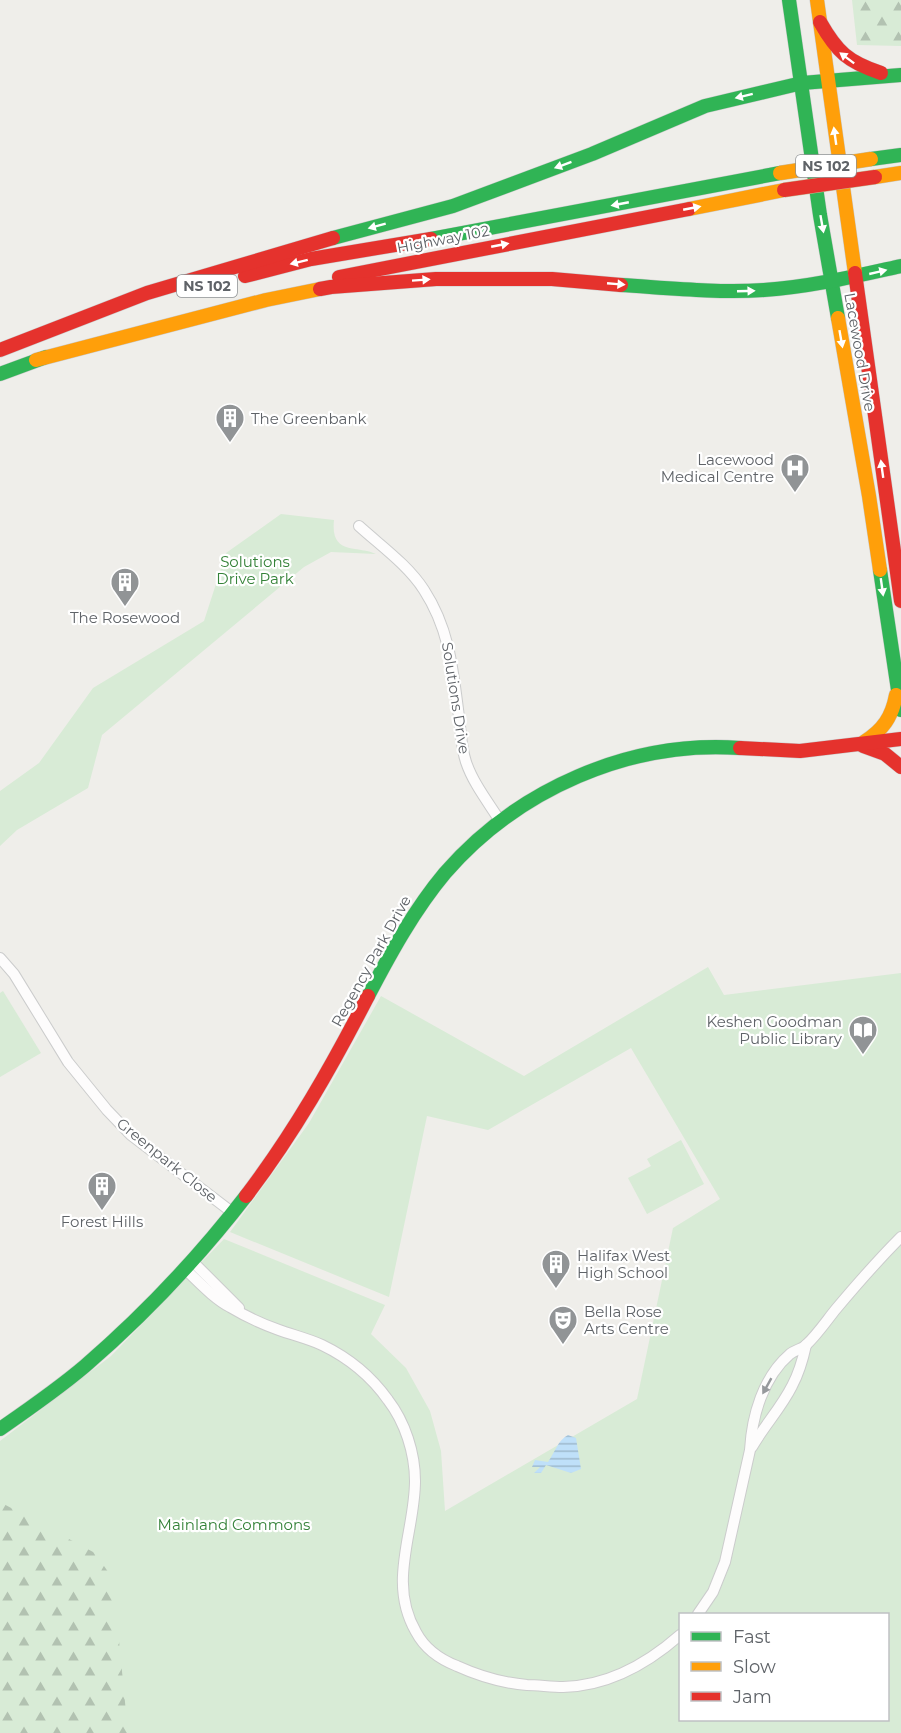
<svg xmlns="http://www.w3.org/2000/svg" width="901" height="1733" font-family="Montserrat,sans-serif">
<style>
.green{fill:#d8ebd6;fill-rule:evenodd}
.forest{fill:url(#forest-firs)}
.water{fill:url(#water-rules)}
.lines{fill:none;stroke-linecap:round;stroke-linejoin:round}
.street-casing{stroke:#cbcccc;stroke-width:12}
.fast-casing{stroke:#cacacb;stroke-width:15}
.slow-casing{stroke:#cacacb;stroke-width:15}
.jam-casing{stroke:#cacacb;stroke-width:15}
.street{stroke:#fdfcfc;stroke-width:10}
.fast{stroke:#30b455;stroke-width:14}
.slow{stroke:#ff9f0a;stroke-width:14}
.jam{stroke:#e5322d;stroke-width:14}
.slow-bridge-casing{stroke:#c8b996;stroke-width:15;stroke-linecap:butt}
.jam-bridge-casing{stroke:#c8b996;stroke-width:15;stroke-linecap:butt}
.slow-bridge{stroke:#ff9f0a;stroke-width:14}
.jam-bridge{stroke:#e5322d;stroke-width:14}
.oneway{fill:#fff}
.oneway2{fill:#96999c}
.labels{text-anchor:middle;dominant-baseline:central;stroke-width:4.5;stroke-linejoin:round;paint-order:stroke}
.shield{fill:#fff;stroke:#8f9295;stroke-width:1.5}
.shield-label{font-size:14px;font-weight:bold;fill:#5f6368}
.street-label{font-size:15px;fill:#5f6368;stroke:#fff}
.poi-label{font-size:15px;fill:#5f6368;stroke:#fff;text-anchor:start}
.park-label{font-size:15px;fill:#348238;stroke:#fff}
</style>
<defs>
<pattern id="forest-firs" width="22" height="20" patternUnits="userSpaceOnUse" patternTransform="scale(1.5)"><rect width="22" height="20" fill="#d8ebd6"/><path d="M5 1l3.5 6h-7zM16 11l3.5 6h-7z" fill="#b2c2b1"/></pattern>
<pattern id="water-rules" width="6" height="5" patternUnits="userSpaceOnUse" patternTransform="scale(1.5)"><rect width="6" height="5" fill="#bfe0f9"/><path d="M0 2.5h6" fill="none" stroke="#9eb9cd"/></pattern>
</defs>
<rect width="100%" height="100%" fill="#efeeea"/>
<!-- green -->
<g class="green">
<path d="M281,514L334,520C330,556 358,545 376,554L331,552L304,567L102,735L88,788L17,830L0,846V791L39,763L93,688L204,621L226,553Z"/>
<path d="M708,967L724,995L901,973V1733H0V1441L111,1356L224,1239L385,1305L371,1334L406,1368L430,1411L441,1451L445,1511L637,1399L673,1228L720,1199L631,1048L488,1130L427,1116L389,1297L230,1232L309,1123L381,996L524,1076ZM680,1614H888V1720H680Z"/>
<polygon points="3,991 41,1053 0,1077 0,993"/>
<polygon points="681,1140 704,1184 647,1214 628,1178 651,1166 647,1159"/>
</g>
<!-- forest -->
<g class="forest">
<polygon points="852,0 901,0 901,46 857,45"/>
<polygon points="0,1502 95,1553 113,1579 128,1733 0,1733"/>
</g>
<!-- water -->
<path class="water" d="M568,1435L576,1438L581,1469L571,1473L546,1465L541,1473H534L540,1467H532L535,1460L548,1462C555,1452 558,1440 568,1435Z"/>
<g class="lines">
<!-- street casing -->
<g class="street-casing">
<g id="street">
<path d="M359,526C381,546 408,565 424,590C450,630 453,671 459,717C461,732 461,747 466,762C473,783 488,802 500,821"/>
<polyline points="0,958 14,974 68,1062 107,1110 131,1135 233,1213"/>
<polyline points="192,1261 239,1308"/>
<path d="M185,1269C199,1282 213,1298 230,1307C245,1316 262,1324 279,1330C293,1335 309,1339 322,1345C349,1358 371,1376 388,1400C405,1422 415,1453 415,1481C415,1532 387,1582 416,1632C425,1649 439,1659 457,1666C479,1676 502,1683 527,1685C538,1685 551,1687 563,1687C608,1686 647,1664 680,1635"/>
<path d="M752,1447C764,1426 781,1408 792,1386C799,1373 803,1359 806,1345"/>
<path d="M698,1614L713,1592L725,1562L750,1450C752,1416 763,1377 790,1354C795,1350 802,1349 806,1345C817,1335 827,1320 836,1309C857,1284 878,1260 901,1237"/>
</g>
</g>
<!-- fast casing -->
<g class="fast-casing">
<g id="fast">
<polyline points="789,0 820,215 838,318"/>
<polyline points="871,159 901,155"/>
<polyline points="333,238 453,206 592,154 705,106 802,83 901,75"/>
<polyline points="431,239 780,173"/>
<path d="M621,285C669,288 717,293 764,290C811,287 856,276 901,266"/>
<polyline points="0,374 46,357"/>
<polyline points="880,570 901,710"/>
<path d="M368,996C390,954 414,910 445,873C517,790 629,740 740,748"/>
<path d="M0,1429C29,1409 58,1389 85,1366C144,1315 198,1258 246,1196"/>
</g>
</g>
<!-- slow casing -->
<g class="slow-casing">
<g id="slow">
<polyline points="817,0 855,273"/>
<polyline points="875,177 901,173"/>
<polyline points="689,209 784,190"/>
<polyline points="838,318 869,496 880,570"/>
<polyline points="36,360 266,300 320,289"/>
<path d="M864,742C883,730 892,717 896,695"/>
</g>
</g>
<!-- jam casing -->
<g class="jam-casing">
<g id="jam">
<path d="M820,22C837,52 848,62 881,73"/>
<polyline points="855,273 901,601"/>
<polyline points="245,276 311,259 431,239"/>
<polyline points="339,277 689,209"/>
<polyline points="320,289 331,287 436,279 552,279 621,285"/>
<polyline points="0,350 147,293 333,238"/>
<polyline points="863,746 885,754 901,767"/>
<polyline points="740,748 800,751 901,739"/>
<path d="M246,1196C294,1133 332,1066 368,996"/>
</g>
</g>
<!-- street -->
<use href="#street" class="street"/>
<!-- fast -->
<use href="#fast" class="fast"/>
<!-- slow -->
<use href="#slow" class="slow"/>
<!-- jam -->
<use href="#jam" class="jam"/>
<!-- slow-bridge casing -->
<g class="slow-bridge-casing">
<polyline id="slow-bridge" points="780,173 871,159"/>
</g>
<!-- jam-bridge casing -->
<g class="jam-bridge-casing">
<polyline id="jam-bridge" points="784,190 875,177"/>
</g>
<!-- slow-bridge -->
<use href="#slow-bridge" class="slow-bridge"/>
<!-- jam-bridge -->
<use href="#jam-bridge" class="jam-bridge"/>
</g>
<!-- one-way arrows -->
<defs><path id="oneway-solid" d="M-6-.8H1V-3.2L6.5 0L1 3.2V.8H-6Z" transform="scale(1.5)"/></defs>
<g class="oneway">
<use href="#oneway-solid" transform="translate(847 58) rotate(-143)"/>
<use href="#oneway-solid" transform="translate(744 96) rotate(166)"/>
<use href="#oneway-solid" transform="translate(835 136) rotate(-98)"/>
<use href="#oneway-solid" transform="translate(563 165) rotate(160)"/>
<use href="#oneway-solid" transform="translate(620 204) rotate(169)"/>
<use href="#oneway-solid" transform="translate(692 208) rotate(-11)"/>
<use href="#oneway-solid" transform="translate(822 224) rotate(80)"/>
<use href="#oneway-solid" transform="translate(377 226) rotate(165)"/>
<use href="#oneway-solid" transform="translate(500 245) rotate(-11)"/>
<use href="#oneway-solid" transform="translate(299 262) rotate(166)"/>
<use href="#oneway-solid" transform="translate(878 272) rotate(-13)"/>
<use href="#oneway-solid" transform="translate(421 280) rotate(-4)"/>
<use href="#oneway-solid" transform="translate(616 284) rotate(5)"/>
<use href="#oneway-solid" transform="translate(746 291) rotate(-2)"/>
<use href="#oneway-solid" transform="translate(841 339) rotate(80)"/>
<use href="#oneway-solid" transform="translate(882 469) rotate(-98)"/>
<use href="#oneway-solid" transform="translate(882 587) rotate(82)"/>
</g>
<use class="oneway2" href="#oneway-solid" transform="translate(767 1386) rotate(119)"/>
<!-- icons -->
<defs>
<g id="building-pin" transform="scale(1.5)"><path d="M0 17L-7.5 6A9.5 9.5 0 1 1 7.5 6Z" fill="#919496" stroke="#fff"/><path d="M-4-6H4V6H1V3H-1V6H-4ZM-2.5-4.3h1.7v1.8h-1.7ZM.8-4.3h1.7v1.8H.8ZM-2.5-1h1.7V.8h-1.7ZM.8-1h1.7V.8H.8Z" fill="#fff"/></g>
<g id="hospital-pin" transform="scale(1.5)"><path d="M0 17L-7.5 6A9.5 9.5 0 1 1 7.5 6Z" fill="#919496" stroke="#fff"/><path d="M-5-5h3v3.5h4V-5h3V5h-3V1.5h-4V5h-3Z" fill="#fff"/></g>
<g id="library-pin" transform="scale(1.5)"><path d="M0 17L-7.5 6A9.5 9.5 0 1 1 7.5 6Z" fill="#919496" stroke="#fff"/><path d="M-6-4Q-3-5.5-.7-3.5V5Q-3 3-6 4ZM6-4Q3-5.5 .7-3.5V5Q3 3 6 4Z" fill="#fff"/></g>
<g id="theatre-pin" transform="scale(1.5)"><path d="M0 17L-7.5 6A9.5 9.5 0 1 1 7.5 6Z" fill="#919496" stroke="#fff"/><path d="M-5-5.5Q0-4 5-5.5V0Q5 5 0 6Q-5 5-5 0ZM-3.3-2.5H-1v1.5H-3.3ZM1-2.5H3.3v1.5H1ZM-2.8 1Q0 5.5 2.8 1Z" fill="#fff"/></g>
</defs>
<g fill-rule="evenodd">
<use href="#building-pin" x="230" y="418"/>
<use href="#hospital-pin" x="795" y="468"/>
<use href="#building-pin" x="125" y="582"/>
<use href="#library-pin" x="863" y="1030"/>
<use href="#building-pin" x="102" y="1186"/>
<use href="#building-pin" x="556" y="1264"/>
<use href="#theatre-pin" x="563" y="1320"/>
</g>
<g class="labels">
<!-- shield labels -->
<g class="shield">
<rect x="796" y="155" width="60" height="22" rx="4.5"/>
<rect x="177" y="275" width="60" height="22" rx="4.5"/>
</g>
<g class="shield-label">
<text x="826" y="166">NS 102</text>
<text x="207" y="286">NS 102</text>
</g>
<!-- street labels -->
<g class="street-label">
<text transform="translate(443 239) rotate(-11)">Highway 102</text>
<text transform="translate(860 352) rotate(80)">Lacewood Drive</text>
<text transform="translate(456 698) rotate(81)">Solutions Drive</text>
<text transform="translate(371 961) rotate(-61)">Regency Park Drive</text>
<text transform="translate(167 1160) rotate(39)">Greenpark Close</text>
</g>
<!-- poi labels -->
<g class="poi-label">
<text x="251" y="418">The Greenbank</text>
<text x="774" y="459" text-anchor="end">Lacewood<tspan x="774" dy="17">Medical Centre</tspan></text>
<text x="125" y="617" text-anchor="middle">The Rosewood</text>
<text x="842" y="1021" text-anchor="end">Keshen Goodman<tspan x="842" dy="17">Public Library</tspan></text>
<text x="102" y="1221" text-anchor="middle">Forest Hills</text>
<text x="577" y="1255">Halifax West<tspan x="577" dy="17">High School</tspan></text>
<text x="584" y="1311">Bella Rose<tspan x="584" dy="17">Arts Centre</tspan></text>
</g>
<!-- park labels -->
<g class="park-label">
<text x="255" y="561">Solutions<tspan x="255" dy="17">Drive Park</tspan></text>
<text x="234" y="1524">Mainland Commons</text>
</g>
</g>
<!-- legend -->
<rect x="679" y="1613" width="210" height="108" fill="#ffffff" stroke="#bfc1c3" stroke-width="1.5"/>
<rect x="691" y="1632" width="30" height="9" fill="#30b455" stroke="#bfc1c3" stroke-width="1.5"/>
<text x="733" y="1643" font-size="18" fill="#5f6368">Fast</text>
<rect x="691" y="1662" width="30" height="9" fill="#ff9f0a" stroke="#bfc1c3" stroke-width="1.5"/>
<text x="733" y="1673" font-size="18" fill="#5f6368">Slow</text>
<rect x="691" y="1692" width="30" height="9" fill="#e5322d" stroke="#bfc1c3" stroke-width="1.5"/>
<text x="733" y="1703" font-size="18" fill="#5f6368">Jam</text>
</svg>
